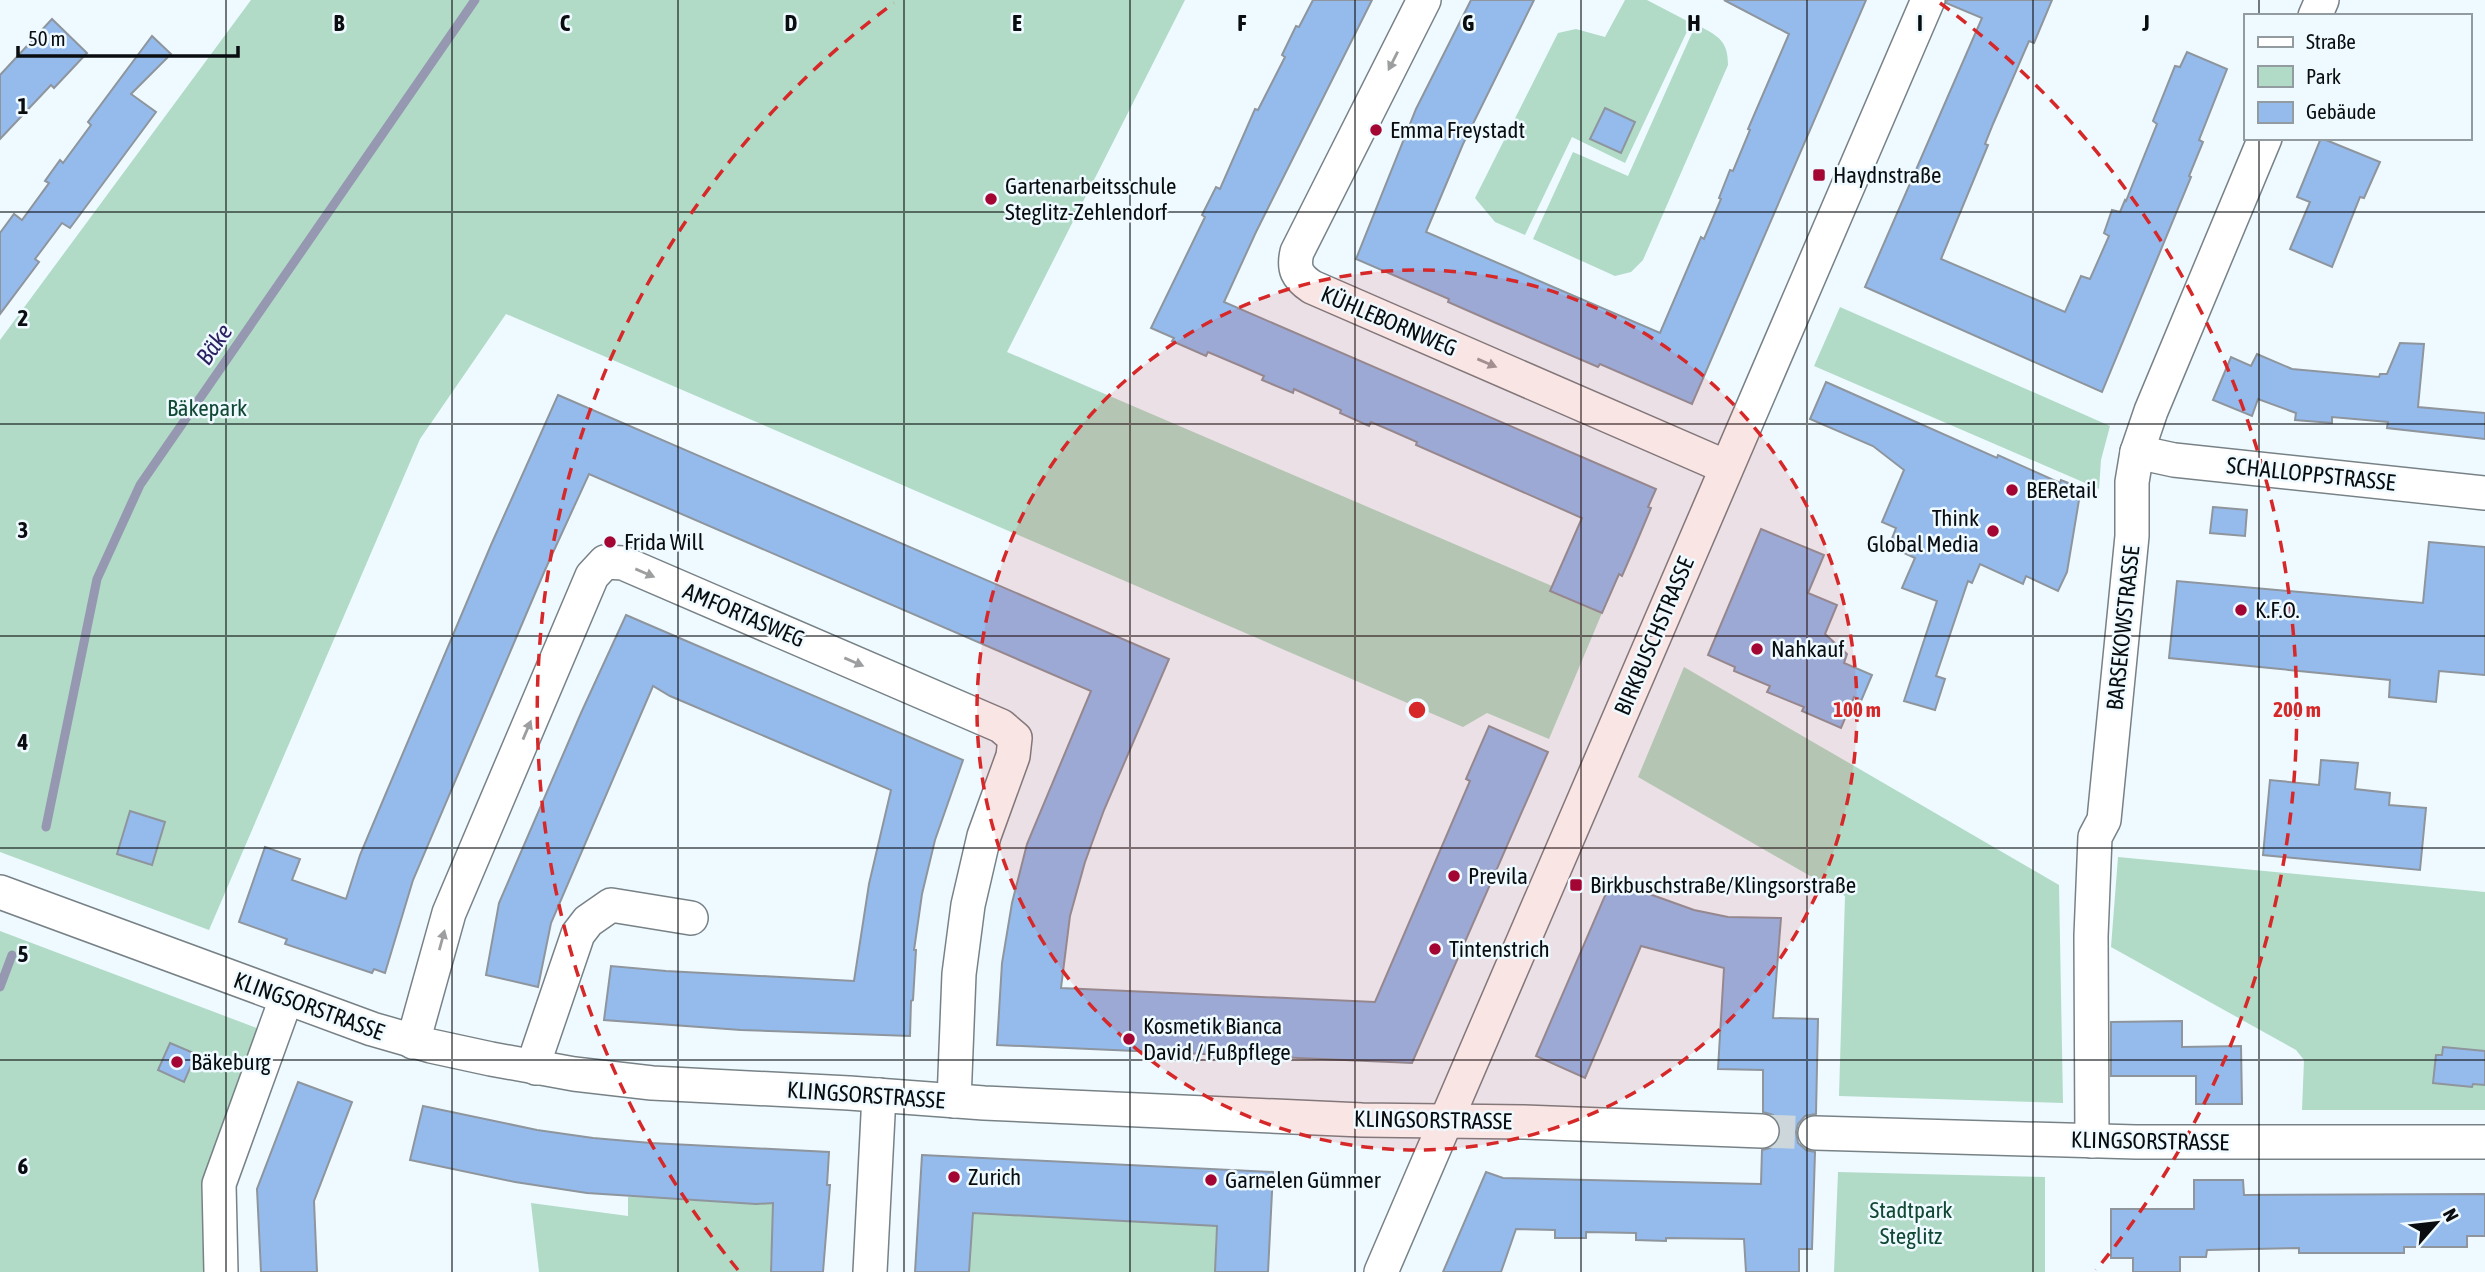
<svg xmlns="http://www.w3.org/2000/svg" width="2485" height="1272" font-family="'Asap Condensed',sans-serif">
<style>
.green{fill:#b1dbc6}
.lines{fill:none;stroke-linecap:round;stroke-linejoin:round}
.stream{stroke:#9697b1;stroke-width:9}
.building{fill:#95bbed;stroke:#8e959d;stroke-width:2}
.minor-tunnel{stroke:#ccd6db;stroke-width:33;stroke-dasharray:33 17;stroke-linecap:butt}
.minor-casing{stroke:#788286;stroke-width:36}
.minor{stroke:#fff;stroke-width:33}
.oneway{fill:#9d9e9f}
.grid{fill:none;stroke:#090d0f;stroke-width:2;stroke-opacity:0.55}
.ring{fill:none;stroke:#d62828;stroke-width:3.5;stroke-dasharray:12 9}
.poi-dot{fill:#a30632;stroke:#eefaff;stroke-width:2.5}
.labels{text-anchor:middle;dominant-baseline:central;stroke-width:5;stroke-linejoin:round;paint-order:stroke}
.poi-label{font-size:23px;fill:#090d0f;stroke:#eefaff;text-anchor:start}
.street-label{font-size:23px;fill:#090d0f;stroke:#eefaff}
.park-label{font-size:23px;fill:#114833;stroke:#eefaff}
.water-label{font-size:24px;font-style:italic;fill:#2b1f61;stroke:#eefaff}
.grid-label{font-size:23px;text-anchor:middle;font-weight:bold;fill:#090d0f;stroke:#eefaff;stroke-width:5;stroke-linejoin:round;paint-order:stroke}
.centre{fill:#d62828;stroke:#eefaff;stroke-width:3.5}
.ring-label{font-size:21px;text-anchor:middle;font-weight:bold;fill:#d62828;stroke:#eefaff;stroke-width:5;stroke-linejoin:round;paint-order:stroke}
</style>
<rect width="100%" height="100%" fill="#eefaff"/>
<!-- green -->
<g class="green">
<polygon points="251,0 1185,0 1007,352 1552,586 1550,591 1602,613 1549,739 1487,713 1463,727 506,314 420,439 209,930 0,852 0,340"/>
<polygon points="1625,0 1647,0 1691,23 1625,163 1572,137 1525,235 1495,222 1475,198 1558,33 1576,29 1605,37"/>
<path d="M1696,24C1717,36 1728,39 1728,65L1643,260L1631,272L1615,276L1533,239L1573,152L1628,176Z"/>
<polygon points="1840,307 2110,426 2101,460 2099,489 1814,366"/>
<polygon points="1684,667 2059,885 2063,1103 1839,1096 1845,896 1638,777"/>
<polygon points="2118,857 2485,892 2485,1110 2302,1110 2304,1060 2296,1050 2111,947"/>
<polygon points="0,931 262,1030 210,1272 0,1272"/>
<polygon points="1838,1172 2045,1177 2045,1272 1834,1272"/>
<polygon points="628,1197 687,1198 687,1200 721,1202 722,1199 760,1204 777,1199 773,1214 770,1272 539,1272 531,1203 628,1216"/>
<polygon points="970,1208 996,1214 1026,1216 1027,1213 1195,1225 1196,1220 1220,1217 1219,1229 1216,1230 1215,1272 969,1272 972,1226"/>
</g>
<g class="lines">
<!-- stream -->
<g class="stream">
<polyline points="46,827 97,579 140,485 475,0"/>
<polyline points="0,987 12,955"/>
</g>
</g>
<!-- building -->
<g class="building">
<polygon points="1313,0 1372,0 1256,232 1224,302 1656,489 1648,507 1651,508 1635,546 1622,576 1619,574 1602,613 1550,591 1582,518 1416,445 1417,442 1392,431 1371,422 1369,426 1340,413 1341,410 1294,389 1293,393 1262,380 1264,376 1241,366 1208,352 1206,356 1172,341 1174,338 1151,328 1205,217 1202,215 1216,187 1220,189 1255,109 1258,110 1285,57 1282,55 1296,26 1299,27"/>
<polygon points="1471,0 1534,0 1463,144 1426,232 1660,333 1701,237 1704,239 1721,199 1719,198 1730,170 1733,171 1750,130 1748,129 1789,34 1724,0 1866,0 1692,404 1600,364 1598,367 1496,323 1448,302 1449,299 1356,259 1416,109"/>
<polygon points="1947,0 2052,0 2034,43 2029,41 1993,124 1985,144 1988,145 1941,259 2065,312 2081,276 2090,279 2109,236 2104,233 2112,210 2120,212 2125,200 2126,201 2157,124 2153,121 2175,66 2180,67 2187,52 2227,69 2199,140 2203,142 2189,176 2191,177 2102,392 1865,287 1982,18 1946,3"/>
<polygon points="52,19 87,53 54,88 51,85 0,139 0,75"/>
<polygon points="152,36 171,54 131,94 156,112 70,228 62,223 35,259 39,262 0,314 0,233 14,214 22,220 49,183 45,181 60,160 63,163 91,125 88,122"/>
<polygon points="1605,108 1635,122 1621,153 1590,139"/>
<polygon points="2321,138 2380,162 2364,198 2360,197 2332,267 2290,249 2310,202 2297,197"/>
<polygon points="2400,343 2424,344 2418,407 2485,413 2485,439 2387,428 2388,422 2332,417 2332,423 2295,420 2296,413 2258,399 2252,416 2213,400 2231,357 2251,366 2257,354 2292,369 2379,377 2380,374 2387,374"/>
<polygon points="1826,382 1997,458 1998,455 2060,483 2061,480 2081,488 2067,572 2058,591 2026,576 2023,584 1980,564 1972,583 1968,581 1936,676 1945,679 1935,710 1904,701 1937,601 1902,588 1915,558 1889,546 1896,528 1882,522 1904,470 1873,446 1810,419"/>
<polygon points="558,395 1169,659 1104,810 1085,862 1070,916 1061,988 1375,1002 1470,781 1466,779 1489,726 1548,752 1412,1063 997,1045 1002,963 1012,903 1027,844 1091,691 589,474 545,570 413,880 385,973 374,969 372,973 285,944 287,939 239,922 265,847 300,859 292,880 346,899 360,855 384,798 491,545"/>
<polygon points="2213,507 2247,510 2245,536 2210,533"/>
<polygon points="1761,529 1824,555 1808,593 1837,605 1825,634 1847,654 1844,663 1872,675 1861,701 1854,697 1841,728 1802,711 1804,707 1767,692 1770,686 1734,671 1735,667 1708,655"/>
<polygon points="2429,542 2485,547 2485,675 2439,671 2436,702 2389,697 2390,680 2169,658 2177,581 2423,603"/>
<polygon points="626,615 963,760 935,840 922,894 914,950 916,950 913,1000 911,1001 910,1036 741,1030 604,1020 611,966 666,971 854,981 869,884 891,790 670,696 653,686 551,923 538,987 486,975 499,903 581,713"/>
<polygon points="2321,760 2358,763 2355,789 2390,793 2389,805 2426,808 2420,870 2263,855 2270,780 2319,785"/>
<polygon points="130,811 165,822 152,865 117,854"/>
<polygon points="1613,877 1641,891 1694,910 1728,917 1781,918 1773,1018 1818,1019 1816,1114 1805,1116 1798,1124 1796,1132 1798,1143 1806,1150 1815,1152 1812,1249 1799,1249 1799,1272 1746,1272 1744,1239 1666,1238 1666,1241 1636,1240 1636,1233 1586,1232 1586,1238 1555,1238 1555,1230 1516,1229 1501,1272 1443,1272 1486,1172 1503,1178 1761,1184 1762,1150 1770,1148 1778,1142 1781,1131 1779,1121 1773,1115 1763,1112 1763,1070 1718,1069 1724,968 1641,946 1585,1078 1536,1056"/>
<polygon points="2182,1021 2182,1047 2241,1046 2242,1104 2196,1104 2196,1076 2111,1076 2111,1022"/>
<polygon points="170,1043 196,1054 184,1082 158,1070"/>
<polygon points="2443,1047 2485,1051 2485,1085 2473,1084 2472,1087 2433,1083 2436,1055 2442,1055"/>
<polygon points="298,1082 352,1102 314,1201 317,1272 261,1272 257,1189"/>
<polygon points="423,1106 537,1130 593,1138 651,1143 829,1152 827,1185 830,1185 823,1272 771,1272 773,1203 756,1204 587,1193 515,1182 410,1160"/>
<polygon points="922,1155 1273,1172 1268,1272 1215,1272 1217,1226 973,1213 969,1272 915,1272"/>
<polygon points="2194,1180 2243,1180 2244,1195 2485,1194 2485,1236 2467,1236 2467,1247 2404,1247 2404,1253 2299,1253 2299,1248 2207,1250 2206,1257 2180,1257 2180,1272 2133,1272 2133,1258 2111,1258 2111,1209 2194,1209"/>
</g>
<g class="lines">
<!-- minor-tunnel -->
<polyline class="minor-tunnel" points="1762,1131 1815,1133"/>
<!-- minor casing -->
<g class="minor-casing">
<g id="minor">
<path d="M1424,0L1297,252C1293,269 1297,277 1312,287L1726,467"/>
<polyline points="2315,16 2322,0"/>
<polyline points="2137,452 2174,460 2485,493"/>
<polyline points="0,892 372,1029 431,1046 491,1059 574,1074 652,1083 849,1093 984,1103 1362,1120 1524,1122 1762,1131"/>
<polyline points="413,1042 449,913 592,576 605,562 623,563 1001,726 1015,738 1013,756 984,836 968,905 959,974 954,1101"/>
<polyline points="536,1068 538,1051 578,934 588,921 611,905 691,918"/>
<polyline points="1815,1133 2136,1142 2485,1142"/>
<polyline points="2092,1141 2091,936 2095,837 2104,820 2132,536 2132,482 2137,452 2151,411 2265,138"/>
<polyline points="221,1272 219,1184 286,999"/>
<polyline points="870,1272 879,1095"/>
<polyline points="1381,1272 1928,0"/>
</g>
</g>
<!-- minor -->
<use href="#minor" class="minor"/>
</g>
<!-- one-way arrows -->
<defs><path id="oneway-solid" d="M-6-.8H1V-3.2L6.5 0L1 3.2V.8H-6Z" transform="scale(1.75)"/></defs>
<g class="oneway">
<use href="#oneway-solid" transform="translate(1393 61) rotate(117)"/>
<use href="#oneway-solid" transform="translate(1487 363) rotate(23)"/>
<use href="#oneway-solid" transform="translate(645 573) rotate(23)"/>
<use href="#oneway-solid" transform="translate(854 662) rotate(23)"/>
<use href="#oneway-solid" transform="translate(527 730) rotate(-67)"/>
<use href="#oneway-solid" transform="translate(442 940) rotate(-75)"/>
</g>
<!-- grid -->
<path class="grid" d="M226,0V1272M452,0V1272M678,0V1272M904,0V1272M1130,0V1272M1355,0V1272M1581,0V1272M1807,0V1272M2033,0V1272M2259,0V16M2259,138V1272M0,212H2485M0,424H2485M0,636H2485M0,848H2485M0,1060H2485"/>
<!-- distance rings -->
<circle cx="1417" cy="710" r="440" fill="#d62828" fill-opacity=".12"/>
<g class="ring">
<circle cx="1417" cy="710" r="440"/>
<path d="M738 1270A880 880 0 0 1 894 3M1940 3A880 880 0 0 1 2096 1270"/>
</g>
<!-- markers -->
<g class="poi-dot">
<circle cx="1376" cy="130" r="7"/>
<rect x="1812" y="168" width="14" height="14" rx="3.5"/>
<circle cx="991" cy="199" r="7"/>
<circle cx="2012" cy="490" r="7"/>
<circle cx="1993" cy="531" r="7"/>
<circle cx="610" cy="542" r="7"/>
<circle cx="2241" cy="610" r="7"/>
<circle cx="1757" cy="649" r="7"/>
<circle cx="1454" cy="876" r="7"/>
<rect x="1569" y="878" width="14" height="14" rx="3.5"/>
<circle cx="1435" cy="949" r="7"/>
<circle cx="1129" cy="1039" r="7"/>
<circle cx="177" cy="1062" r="7"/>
<circle cx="954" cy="1177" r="7"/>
<circle cx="1211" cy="1180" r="7"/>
</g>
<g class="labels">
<!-- poi labels -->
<g class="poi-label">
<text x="1390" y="130">Emma Freystadt</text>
<text x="1833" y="175">Haydnstraße</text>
<text x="1005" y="186">Gartenarbeitsschule<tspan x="1005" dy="26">Steglitz-Zehlendorf</tspan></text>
<text x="2026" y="490">BERetail</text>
<text x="1979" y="518" text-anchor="end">Think<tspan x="1979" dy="26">Global Media</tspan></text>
<text x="624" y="542">Frida Will</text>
<text x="2255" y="610">K.F.O.</text>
<text x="1771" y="649">Nahkauf</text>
<text x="1468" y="876">Previla</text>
<text x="1590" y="885">Birkbuschstraße/Klingsorstraße</text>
<text x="1449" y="949">Tintenstrich</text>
<text x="1143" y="1026">Kosmetik Bianca<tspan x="1143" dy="26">David / Fußpflege</tspan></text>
<text x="191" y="1062">Bäkeburg</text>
<text x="968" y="1177">Zurich</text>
<text x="1225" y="1180">Garnelen Gümmer</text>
</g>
<!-- street labels -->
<g class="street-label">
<text transform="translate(1389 321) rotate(23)">KÜHLEBORNWEG</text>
<text transform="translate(2311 474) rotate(6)">SCHALLOPPSTRASSE</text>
<text transform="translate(744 615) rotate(23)">AMFORTASWEG</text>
<text transform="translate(2123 628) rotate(-84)">BARSEKOWSTRASSE</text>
<text transform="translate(1654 636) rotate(-67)">BIRKBUSCHSTRASSE</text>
<text transform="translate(309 1006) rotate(20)">KLINGSORSTRASSE</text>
<text transform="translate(866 1095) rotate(4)">KLINGSORSTRASSE</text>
<text transform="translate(1433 1120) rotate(1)">KLINGSORSTRASSE</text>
<text transform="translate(2150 1141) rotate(1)">KLINGSORSTRASSE</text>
</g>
<!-- park labels -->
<g class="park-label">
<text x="207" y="408">Bäkepark</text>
<text x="1911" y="1210">Stadtpark<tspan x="1911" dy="26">Steglitz</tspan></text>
</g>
<!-- water labels -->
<g class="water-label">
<text transform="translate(214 344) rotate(-55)">Bäke</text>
</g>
</g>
<g class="grid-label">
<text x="339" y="31">B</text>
<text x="565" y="31">C</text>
<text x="791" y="31">D</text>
<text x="1017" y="31">E</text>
<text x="1242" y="31">F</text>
<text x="1468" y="31">G</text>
<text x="1694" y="31">H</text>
<text x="1920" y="31">I</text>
<text x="2146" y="31">J</text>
<text x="23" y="114">1</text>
<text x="23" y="326">2</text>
<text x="23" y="538">3</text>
<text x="23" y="750">4</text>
<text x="23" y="962">5</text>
<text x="23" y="1174">6</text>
</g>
<circle cx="1417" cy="710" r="10" class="centre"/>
<g class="ring-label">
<text x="1857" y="717">100 m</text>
<text x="2297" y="717">200 m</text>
</g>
<!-- legend -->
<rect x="2244" y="14" width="228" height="126" fill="#eefaff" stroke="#929b9f" stroke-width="2"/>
<rect x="2258" y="37" width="35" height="10" fill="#ffffff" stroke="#929b9f" stroke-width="2"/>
<text x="2306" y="49" font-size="21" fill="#090d0f">Straße</text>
<rect x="2258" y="66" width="35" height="21" fill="#b1dbc6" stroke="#929b9f" stroke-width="2"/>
<text x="2306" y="84" font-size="21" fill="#090d0f">Park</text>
<rect x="2258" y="102" width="35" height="21" fill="#95bbed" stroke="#929b9f" stroke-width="2"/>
<text x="2306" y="119" font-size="21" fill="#090d0f">Gebäude</text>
<!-- north arrow -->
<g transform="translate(2436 1223) rotate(62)" stroke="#eefaff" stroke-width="5" paint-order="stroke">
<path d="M0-5L12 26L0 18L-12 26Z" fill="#090d0f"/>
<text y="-10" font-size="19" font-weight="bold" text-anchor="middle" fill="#090d0f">N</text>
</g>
<!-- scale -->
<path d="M18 46v10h220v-10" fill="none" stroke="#090d0f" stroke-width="3.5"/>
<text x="28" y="46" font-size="21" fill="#090d0f" stroke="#eefaff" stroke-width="5" paint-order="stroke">50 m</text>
</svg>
